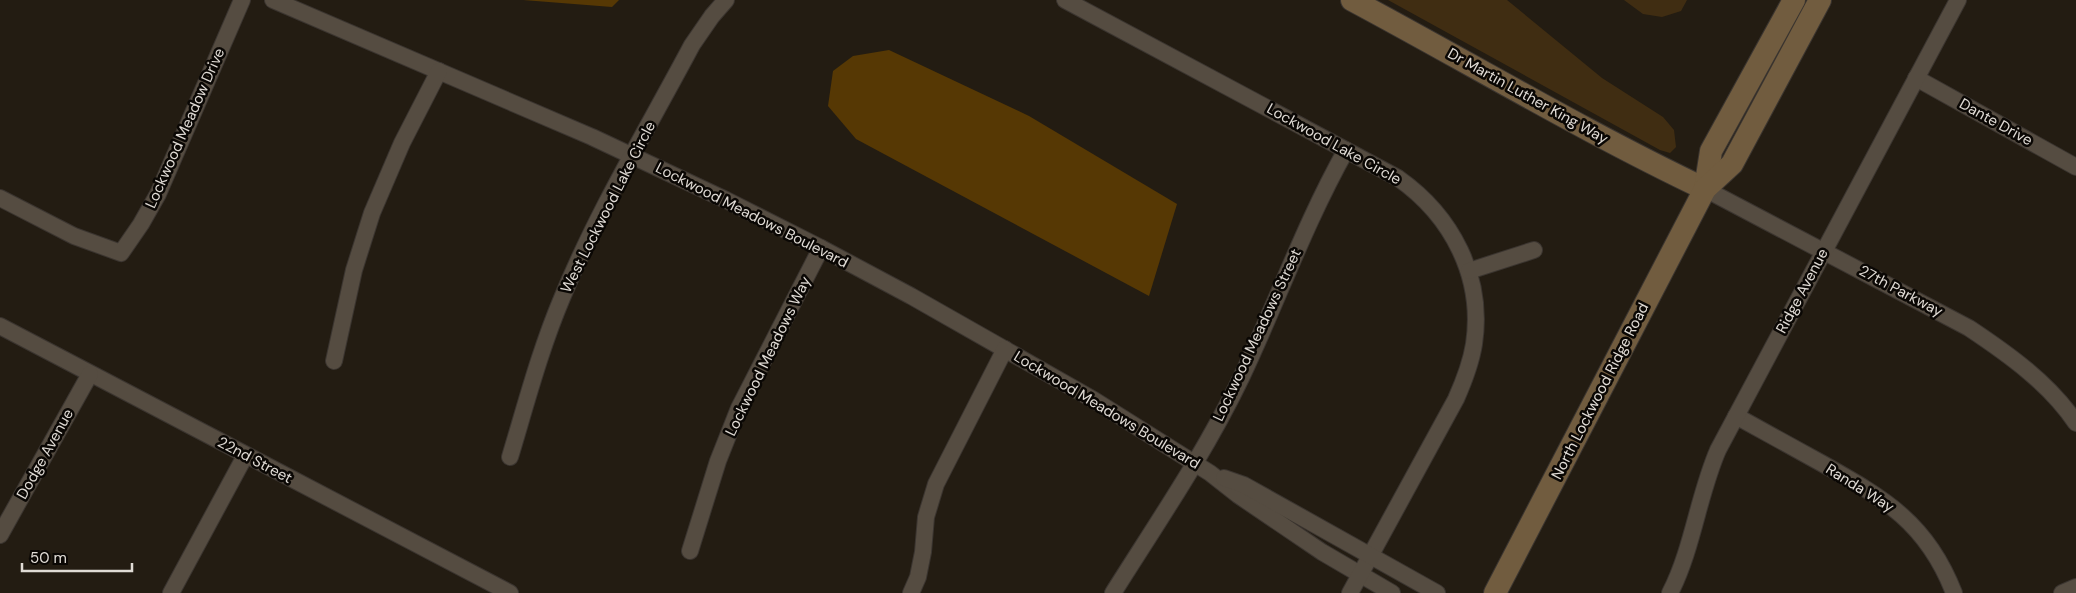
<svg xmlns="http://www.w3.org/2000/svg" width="2076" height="593" font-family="'DM Sans',sans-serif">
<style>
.green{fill:#402d12}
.water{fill:#563804}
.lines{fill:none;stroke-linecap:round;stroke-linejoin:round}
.street-casing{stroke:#3b3530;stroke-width:18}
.secondary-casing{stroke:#3b3530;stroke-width:24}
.street{stroke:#554c41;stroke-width:16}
.secondary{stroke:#715c3f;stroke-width:22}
.labels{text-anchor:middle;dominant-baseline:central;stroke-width:5;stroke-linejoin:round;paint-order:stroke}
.street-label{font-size:15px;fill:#e0dbd5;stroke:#0a0704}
</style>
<rect width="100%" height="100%" fill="#231c12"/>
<!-- green -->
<g class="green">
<polygon points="1388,0 1507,0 1602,78 1663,117 1674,130 1676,147 1670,153 1660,150"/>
<polygon points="1624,0 1687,0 1681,11 1662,17 1643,14"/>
</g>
<!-- water -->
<g class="water">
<polygon points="523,0 619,0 612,7"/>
<polygon points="889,50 1029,116 1177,204 1149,296 856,139 828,106 833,71 853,56"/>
</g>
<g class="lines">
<!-- street casing -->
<g class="street-casing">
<g id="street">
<polyline points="273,0 592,137 726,200 821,248 911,296 1094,400 1210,473 1238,495 1322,552 1392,593"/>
<path d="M1065,0L1398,178C1452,216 1484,277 1474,344C1471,363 1464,381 1456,399L1350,593"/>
<polyline points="1916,78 2076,167"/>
<path d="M1705,189L1969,328C2008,354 2049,383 2076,423"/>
<polyline points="0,198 74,236 121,253 141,224 158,194 242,0"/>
<polyline points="1469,271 1534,250"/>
<polyline points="0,326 510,593"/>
<polyline points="334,361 354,270 372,213 402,143 439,71"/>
<path d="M1736,416C1765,432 1794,448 1823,464C1885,499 1927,523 1954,593"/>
<path d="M510,457C526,404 540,350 562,298C598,210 648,128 692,45L712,16L726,0"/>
<polyline points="1224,478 1244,485 1437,593"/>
<polyline points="0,535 90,374"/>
<polyline points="690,551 718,461 739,408 821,248"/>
<polyline points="171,593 245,456"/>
<polyline points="911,593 918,577 923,552 926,517 936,484 1005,349"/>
<path d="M1113,593C1157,523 1205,453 1241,378C1277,302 1305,223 1346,150"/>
<path d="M1670,593C1693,548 1698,496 1718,450L1958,0"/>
<polyline points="2062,593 2076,587"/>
</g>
</g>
<!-- secondary casing -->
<g class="secondary-casing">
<g id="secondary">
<path d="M1352,0C1470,63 1585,132 1705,189"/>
<polyline points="1705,189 1711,151 1794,0"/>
<polyline points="1495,593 1705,189 1732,164 1820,0"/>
</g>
</g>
<!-- street -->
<use href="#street" class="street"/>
<!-- secondary -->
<use href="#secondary" class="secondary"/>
</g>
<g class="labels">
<!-- street labels -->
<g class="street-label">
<text transform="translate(1528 96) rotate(29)">Dr Martin Luther King Way</text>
<text transform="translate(1996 122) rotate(29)">Dante Drive</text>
<text transform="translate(185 128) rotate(-66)">Lockwood Meadow Drive</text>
<text transform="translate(1334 144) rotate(29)">Lockwood Lake Circle</text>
<text transform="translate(608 207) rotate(-63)">West Lockwood Lake Circle</text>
<text transform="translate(752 215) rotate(27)">Lockwood Meadows Boulevard</text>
<text transform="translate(1802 291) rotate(-62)">Ridge Avenue</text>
<text transform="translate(1901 291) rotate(28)">27th Parkway</text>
<text transform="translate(1257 335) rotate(-65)">Lockwood Meadows Street</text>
<text transform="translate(768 356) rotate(-64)">Lockwood Meadows Way</text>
<text transform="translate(1600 391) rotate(-63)">North Lockwood Ridge Road</text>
<text transform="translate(1107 410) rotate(31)">Lockwood Meadows Boulevard</text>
<text transform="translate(45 454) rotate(-61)">Dodge Avenue</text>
<text transform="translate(255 460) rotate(28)">22nd Street</text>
<text transform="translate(1860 488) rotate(32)">Randa Way</text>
</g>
</g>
<!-- scale -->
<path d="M22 563v8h110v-8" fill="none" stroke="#e0dbd5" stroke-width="2.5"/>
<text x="30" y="563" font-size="15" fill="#e0dbd5" stroke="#0a0704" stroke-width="4" paint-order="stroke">50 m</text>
</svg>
